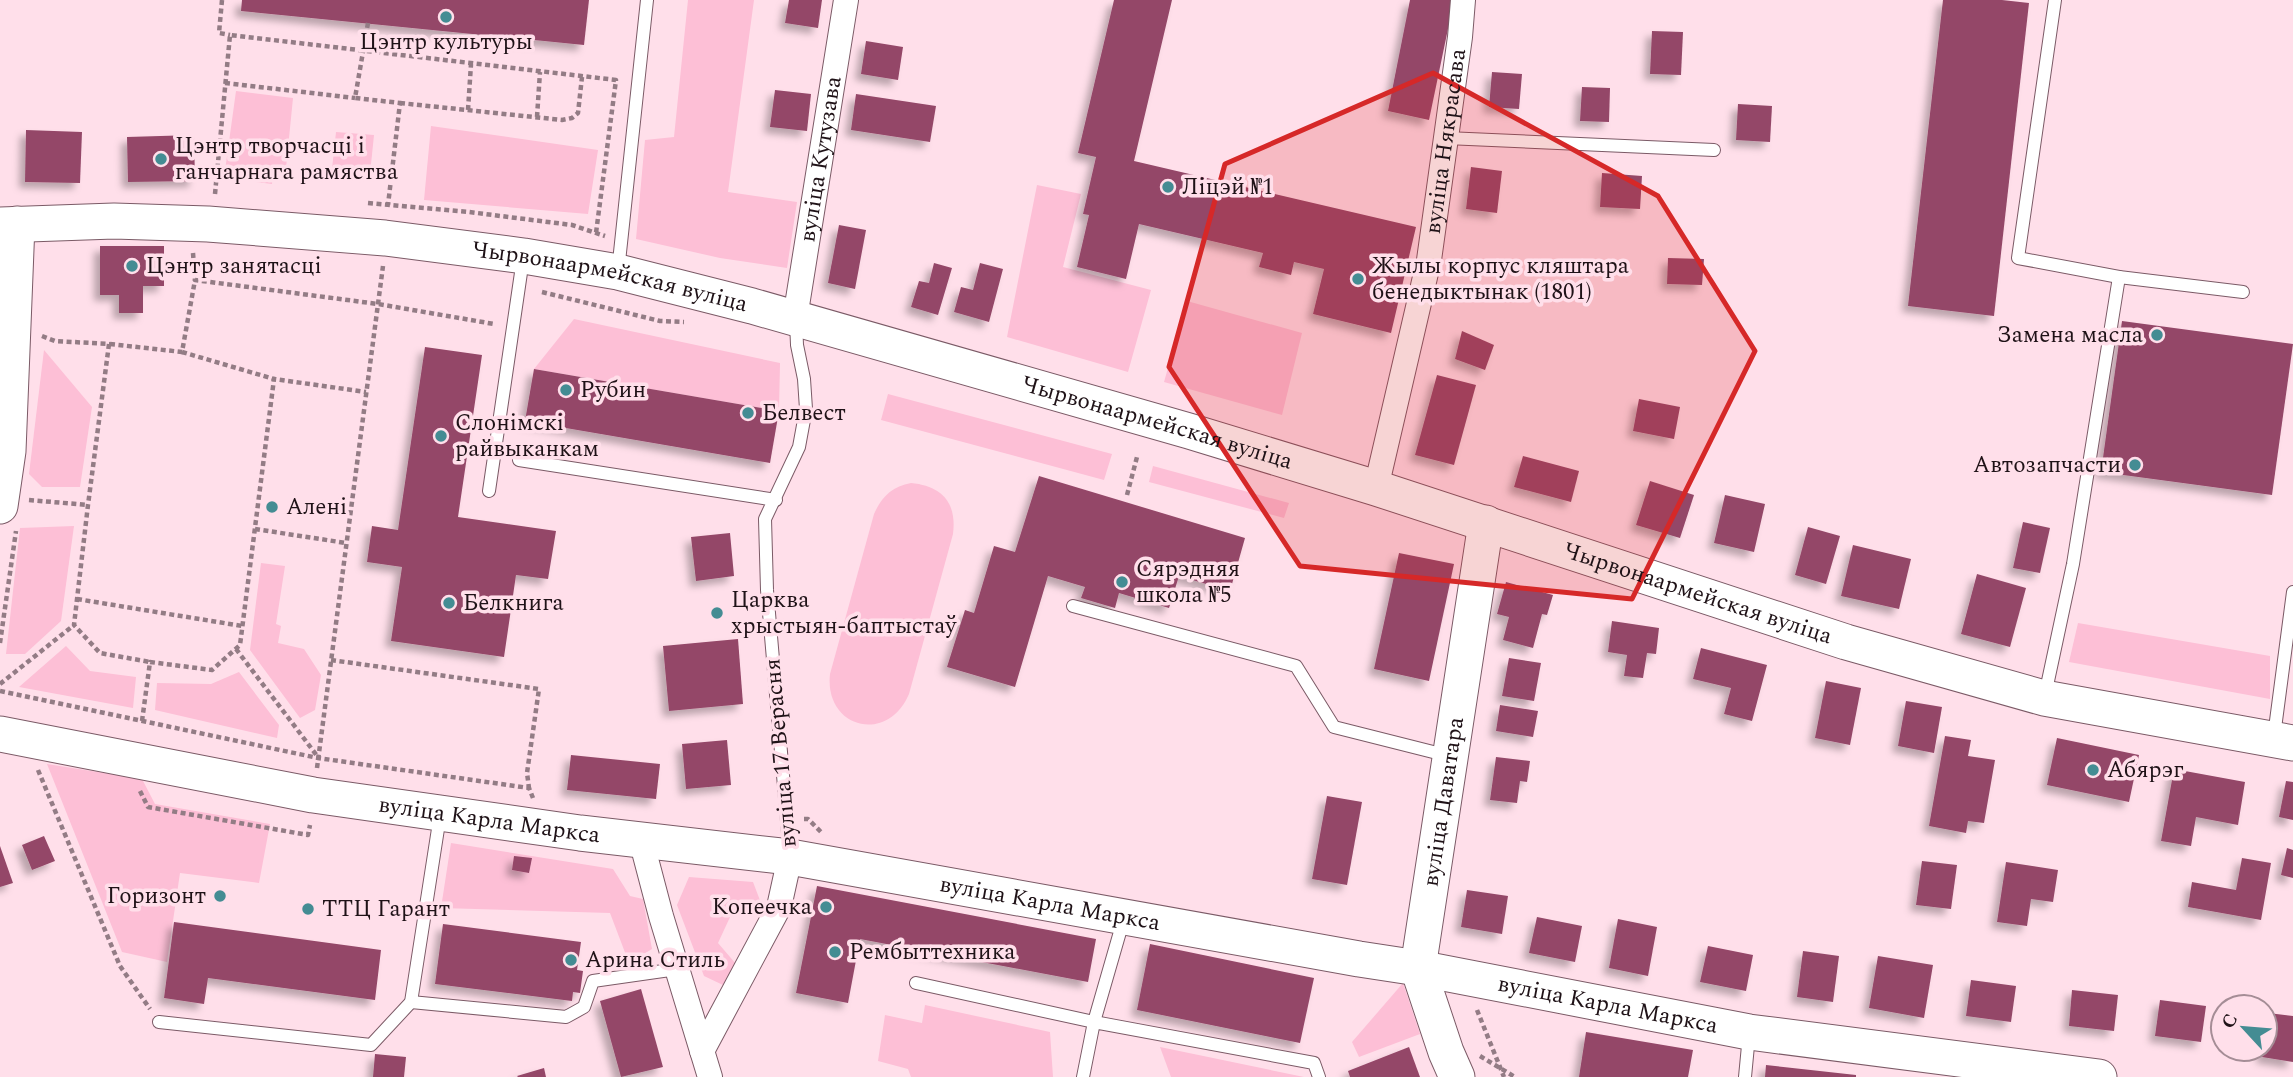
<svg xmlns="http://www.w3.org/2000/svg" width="2293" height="1077" font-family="Spectral,serif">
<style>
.green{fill:#fdbfd6}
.building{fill:#944768;filter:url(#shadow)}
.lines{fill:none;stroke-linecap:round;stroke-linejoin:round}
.lane-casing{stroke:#7b5a66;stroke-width:14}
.street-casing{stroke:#7b5a66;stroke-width:26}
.secondary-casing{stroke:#7b5a66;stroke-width:37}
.path{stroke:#937c85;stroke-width:4.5;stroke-dasharray:5 3.5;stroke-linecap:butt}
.lane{stroke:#fff;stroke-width:12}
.street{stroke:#fff;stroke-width:24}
.secondary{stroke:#fff;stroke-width:35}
.marked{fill:#d62828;fill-opacity:0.2;stroke:#d62828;stroke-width:5;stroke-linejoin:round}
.poi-dot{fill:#448c93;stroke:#ffdfea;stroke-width:2.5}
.labels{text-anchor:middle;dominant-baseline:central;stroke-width:7;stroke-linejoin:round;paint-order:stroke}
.poi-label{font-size:23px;fill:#1f1217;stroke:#ffdfea;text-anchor:start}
.street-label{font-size:23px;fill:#1f1217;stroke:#ffdfea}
</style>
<defs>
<filter id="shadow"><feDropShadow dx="-6" dy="6" stdDeviation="3.5" flood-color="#0004"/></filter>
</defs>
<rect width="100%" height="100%" fill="#ffdfea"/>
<!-- green -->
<g class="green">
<polygon points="688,0 754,0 728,192 797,202 787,268 720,258 636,239 645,140 674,137"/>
<polygon points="236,91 293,98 286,168 273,172 272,184 224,178"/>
<polygon points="431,126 598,150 588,214 424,200"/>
<polygon points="336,132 374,135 370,174 332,169"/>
<polygon points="1037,185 1081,194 1063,267 1151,290 1128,372 1007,337"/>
<polygon points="1187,301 1302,333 1282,415 1164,382"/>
<polygon points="574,319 780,363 779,411 534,369"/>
<polygon points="44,350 92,407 80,487 42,487 29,474"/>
<polygon points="888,394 1112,454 1104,480 881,420"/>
<polygon points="1153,466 1289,503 1284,518 1149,482"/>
<path d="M911,483C942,486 957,503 953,534L909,694C887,745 824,728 830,674L874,514C882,496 892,487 911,483Z"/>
<polygon points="74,526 61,621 25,654 6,654 20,528"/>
<polygon points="261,563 285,566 276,624 281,626 278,643 304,649 321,675 315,710 300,718 250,650"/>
<polygon points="2078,623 2270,656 2270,699 2069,662"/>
<polygon points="66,646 90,671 136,677 133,708 19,687"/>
<polygon points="239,672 279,725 277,738 155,710 157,683 211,684"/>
<polygon points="47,764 142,779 155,804 270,824 259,883 180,873 167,962 122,952"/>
<polygon points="451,843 613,869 630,896 643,899 652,949 629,963 610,913 441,908"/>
<polygon points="689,877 753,882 761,903 737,902 718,943 736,964 723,985 704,976 677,905"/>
<polygon points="1403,983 1420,1034 1359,1057 1352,1042"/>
<polygon points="925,1005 1050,1032 1053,1077 911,1077 908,1069 878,1061 885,1015 922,1023"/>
<polygon points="1160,1047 1304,1077 1171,1077"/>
</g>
<!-- building -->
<g class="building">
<polygon points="242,0 589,0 584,45 241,11"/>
<polygon points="789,0 822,0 818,28 785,23"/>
<polygon points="1114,0 1172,0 1134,161 1416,227 1391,333 1313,314 1324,269 1294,262 1291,275 1259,267 1263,253 1139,224 1126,279 1077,267 1089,215 1083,214 1096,157 1078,153"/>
<polygon points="1410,0 1454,0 1429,120 1388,111"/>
<polygon points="1943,0 2002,0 2029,3 1994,316 1908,306"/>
<polygon points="1652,31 1683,32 1681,75 1650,74"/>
<polygon points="866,41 903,47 898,80 861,74"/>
<polygon points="1492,72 1522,74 1519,109 1489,107"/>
<polygon points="1582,87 1610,88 1609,122 1580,121"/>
<polygon points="775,90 811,94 807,131 770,127"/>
<polygon points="856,94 936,106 930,142 851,130"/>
<polygon points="1738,104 1772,106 1770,142 1736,140"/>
<polygon points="26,130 82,132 80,183 25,182"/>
<polygon points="194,135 195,181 128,182 127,137"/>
<polygon points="1471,167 1502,171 1497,213 1466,209"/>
<polygon points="1602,173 1642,176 1640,209 1600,207"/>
<polygon points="839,225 866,230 855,289 828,283"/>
<polygon points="100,246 164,246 164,286 143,286 143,313 119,313 119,295 100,295"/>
<polygon points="1668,258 1704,259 1702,285 1667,284"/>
<polygon points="934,263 952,268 938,315 911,307 919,281 929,283"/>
<polygon points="980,263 1003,269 989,322 954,312 961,287 973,290"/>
<polygon points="2122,321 2293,344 2272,495 2101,472"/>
<polygon points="1462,331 1494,345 1485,370 1455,359"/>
<polygon points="425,347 482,355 458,517 556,531 548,579 516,575 504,657 391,641 402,567 367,562 372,526 398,530"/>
<polygon points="534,369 779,411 770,463 525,421"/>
<polygon points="1437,375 1476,385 1454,465 1415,455"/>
<polygon points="1639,399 1680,407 1674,439 1633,431"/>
<polygon points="1523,456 1579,471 1571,502 1514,487"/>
<polygon points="1039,476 1245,538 1230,591 1179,576 1169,608 1119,593 1115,608 1081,598 1085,587 1048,576 1015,687 947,667 965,610 974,613 994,546 1015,552"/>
<polygon points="1650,481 1694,495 1680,538 1636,525"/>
<polygon points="1725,495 1765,504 1754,552 1714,543"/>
<polygon points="2023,522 2050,528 2040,573 2013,568"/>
<polygon points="1808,527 1840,536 1826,584 1795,575"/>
<polygon points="730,533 734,576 696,581 691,537"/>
<polygon points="1853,545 1911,559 1899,609 1841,596"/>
<polygon points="1399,553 1454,564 1429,681 1374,669"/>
<polygon points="1977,574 2026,588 2010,647 1961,634"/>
<polygon points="1506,582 1553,595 1547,615 1542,614 1533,648 1503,640 1509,617 1497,614"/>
<polygon points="1612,621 1659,628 1656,654 1647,653 1643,678 1624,676 1627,655 1608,652"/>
<polygon points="738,639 743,704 669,711 663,646"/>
<polygon points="1701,648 1767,665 1752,721 1724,714 1731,688 1693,679"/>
<polygon points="1509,658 1541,663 1534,701 1502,696"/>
<polygon points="1826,681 1861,688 1850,745 1815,738"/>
<polygon points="1906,701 1942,707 1934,753 1898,746"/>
<polygon points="1500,705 1538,711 1533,737 1496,731"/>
<polygon points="1945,736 1971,740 1968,756 1995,760 1984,823 1968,821 1966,833 1929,826"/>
<polygon points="2057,738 2139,755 2129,802 2047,785"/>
<polygon points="727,740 731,785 686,789 682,744"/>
<polygon points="571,755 660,764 656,799 567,790"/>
<polygon points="1496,757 1530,761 1527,782 1520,781 1517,803 1490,800"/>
<polygon points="2174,769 2245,782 2238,825 2196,817 2191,846 2161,841"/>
<polygon points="2286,781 2293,782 2293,820 2279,817"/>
<polygon points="1327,796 1362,802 1347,885 1312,879"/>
<polygon points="44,836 55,861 32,870 22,845"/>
<polygon points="0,846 13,883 0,887"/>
<polygon points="2287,848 2293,850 2293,878 2281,875"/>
<polygon points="514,856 532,858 529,873 512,870"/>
<polygon points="2242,858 2271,863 2261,920 2188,907 2192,882 2236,890"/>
<polygon points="1922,861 1957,865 1951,909 1916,905"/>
<polygon points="2006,862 2058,870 2053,902 2031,899 2027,926 1997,922"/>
<polygon points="817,886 1096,939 1088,982 860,939 848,1003 796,993"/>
<polygon points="1467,890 1508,896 1502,934 1461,927"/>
<polygon points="1537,917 1582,926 1575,962 1529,953"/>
<polygon points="1618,919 1657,927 1648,976 1609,968"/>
<polygon points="174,922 381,950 375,1000 208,978 204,1004 164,998"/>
<polygon points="443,924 581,942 577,970 583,971 580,993 573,992 572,1001 435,984"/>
<polygon points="1150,944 1314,978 1300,1043 1137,1010"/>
<polygon points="1708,946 1753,955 1746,991 1700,982"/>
<polygon points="1803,951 1839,956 1833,1002 1797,997"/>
<polygon points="1878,956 1933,965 1924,1018 1869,1008"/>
<polygon points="1971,980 2016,986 2011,1022 1966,1016"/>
<polygon points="641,989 663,1067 621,1077 600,1001"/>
<polygon points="2072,990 2118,995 2114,1031 2069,1026"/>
<polygon points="2160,1000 2206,1006 2201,1042 2155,1036"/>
<polygon points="2268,1013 2293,1016 2293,1062 2262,1057 2263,1049 2265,1049"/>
<polygon points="1586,1032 1693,1050 1688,1077 1579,1077"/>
<polygon points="1409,1047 1420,1077 1350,1077 1348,1071"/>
<polygon points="375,1054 406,1057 404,1077 373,1077"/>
<polygon points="1766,1065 1856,1075 1856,1077 1765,1077"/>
<polygon points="544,1068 546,1077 518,1077 517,1076"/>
</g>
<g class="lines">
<!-- lane casing -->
<g class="lane-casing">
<g id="lane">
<polyline points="1446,138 1714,150"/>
<polyline points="618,271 647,0"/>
<polyline points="2119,277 2243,292"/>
<polyline points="519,460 776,500"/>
<polyline points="489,491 523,259"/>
<polyline points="1073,606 1296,666 1334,727 1449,756"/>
<polyline points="2045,695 2073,564 2119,277 2018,258 2055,0"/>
<polyline points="2274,736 2293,592"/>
<polyline points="790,856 767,590 765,519 799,447 806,409 804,379 797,345 796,321"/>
<polyline points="916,983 1094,1022 1124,918"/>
<polyline points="411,1002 566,1017 584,1007 593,981 677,969"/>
<polyline points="159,1022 371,1045 411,1002 440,816"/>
<polyline points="1083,1077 1094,1022 1314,1063 1319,1077"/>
<polyline points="1745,1077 1749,1035"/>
</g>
</g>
<!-- street casing -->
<g class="street-casing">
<g id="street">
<path id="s1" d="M795,318L846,0"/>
<path id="s2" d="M1376,488L1429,260L1460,37L1463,0"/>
<polyline points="641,840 661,916 710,1077"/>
<polyline points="702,1051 779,907 790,857"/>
</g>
</g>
<!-- secondary casing -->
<g class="secondary-casing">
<g id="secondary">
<path id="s3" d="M0,225L114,221L208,224L385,238L524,256L618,272L752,306L1189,431L1376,488L1846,642L2044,698L2293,743"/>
<polyline points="0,506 8,451 17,224"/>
<path id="s4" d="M0,734L313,795L580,833L790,857L1359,959L1418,968L1749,1032L2099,1077"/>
<path id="s5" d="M1457,1077L1446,1052L1418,968L1486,523"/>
</g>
</g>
<!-- path -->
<g class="path">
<polyline points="222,0 219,33 230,35"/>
<polyline points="368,23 355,98 400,103 388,205"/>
<polyline points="225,83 355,98"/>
<polyline points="400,103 562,120 572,118 578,113 582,77"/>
<polyline points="468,110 471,64"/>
<polyline points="537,117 540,72"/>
<polyline points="215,194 230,35 616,80 596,233"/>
<polyline points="368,203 469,212 572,225 605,236"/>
<polyline points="193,253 195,280 378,304 494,324"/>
<polyline points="542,292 660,321 684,322"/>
<polyline points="42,336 55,341 109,344 88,505 74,625 100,653 150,662"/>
<polyline points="110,344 182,352 195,280"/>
<polyline points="182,352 274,379"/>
<polyline points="1127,495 1137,457"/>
<polyline points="29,500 88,505"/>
<polyline points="255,529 346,543"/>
<polyline points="77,599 242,626"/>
<polyline points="0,643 16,531"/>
<polyline points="236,649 318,757"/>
<polyline points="331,660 539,689 527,773 529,788"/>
<polyline points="0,684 74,625"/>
<polyline points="0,691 318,758 529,788 533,798"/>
<polyline points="142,721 150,662 212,670 240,645 274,379 366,392"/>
<polyline points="317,768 383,266"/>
<polyline points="38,770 120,966 150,1009"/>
<polyline points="140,791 148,807 308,835 310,825"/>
<polyline points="804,819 808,819 821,832"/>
<polyline points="1477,1010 1504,1077"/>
<polyline points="1480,1056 1515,1077"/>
</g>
<!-- lane -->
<use href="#lane" class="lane"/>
<!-- street -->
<use href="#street" class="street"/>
<!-- secondary -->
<use href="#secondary" class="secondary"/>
</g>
<!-- marked area -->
<path class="marked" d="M1433,73L1658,196L1755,351L1632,599L1300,566L1169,367L1225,164Z"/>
<!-- markers -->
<g class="poi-dot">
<circle cx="446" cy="17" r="7"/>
<circle cx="161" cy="159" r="7"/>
<circle cx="1168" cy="187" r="7"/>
<circle cx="132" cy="266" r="7"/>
<circle cx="1358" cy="279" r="7"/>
<circle cx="2157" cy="335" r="7"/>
<circle cx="566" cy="390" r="7"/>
<circle cx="748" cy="413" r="7"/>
<circle cx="441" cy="436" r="7"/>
<circle cx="2135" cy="465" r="7"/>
<circle cx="272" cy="507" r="7"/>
<circle cx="1122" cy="582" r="7"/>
<circle cx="449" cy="603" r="7"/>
<circle cx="717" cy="613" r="7"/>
<circle cx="2093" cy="770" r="7"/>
<circle cx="220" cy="896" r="7"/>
<circle cx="826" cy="907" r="7"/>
<circle cx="308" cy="909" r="7"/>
<circle cx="835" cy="952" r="7"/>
<circle cx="571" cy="960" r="7"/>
</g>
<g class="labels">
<!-- poi labels -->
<g class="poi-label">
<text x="446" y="42" text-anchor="middle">Цэнтр культуры</text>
<text x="175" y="146">Цэнтр творчасці і<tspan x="175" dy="26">ганчарнага рамяства</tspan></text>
<text x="1182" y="187">Ліцэй №1</text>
<text x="146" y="266">Цэнтр занятасці</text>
<text x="1372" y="266">Жылы корпус кляштара<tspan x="1372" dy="26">бенедыктынак (1801)</tspan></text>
<text x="2143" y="335" text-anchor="end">Замена масла</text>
<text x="580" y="390">Рубин</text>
<text x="762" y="413">Белвест</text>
<text x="455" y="423">Слонімскі<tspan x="455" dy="26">райвыканкам</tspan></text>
<text x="2121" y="465" text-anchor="end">Автозапчасти</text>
<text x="286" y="507">Алені</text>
<text x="1136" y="569">Сярэдняя<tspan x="1136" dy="26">школа №5</tspan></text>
<text x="731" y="600">Царква<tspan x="731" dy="26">хрыстыян-баптыстаў</tspan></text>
<text x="463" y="603">Белкнига</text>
<text x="2107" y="770">Абярэг</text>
<text x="206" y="896" text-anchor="end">Горизонт</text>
<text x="812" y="907" text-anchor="end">Копеечка</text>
<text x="322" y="909">ТТЦ Гарант</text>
<text x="849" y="952">Рембыттехника</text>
<text x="585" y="960">Арина Стиль</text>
</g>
<!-- street labels -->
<g class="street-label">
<text stroke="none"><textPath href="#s2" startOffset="354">вуліца Някрасава</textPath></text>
<text stroke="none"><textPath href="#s1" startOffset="161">вуліца Кутузава</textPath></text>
<text stroke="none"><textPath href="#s3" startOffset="614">Чырвонаармейская вуліца</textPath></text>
<text stroke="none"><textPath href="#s3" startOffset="1181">Чырвонаармейская вуліца</textPath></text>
<text stroke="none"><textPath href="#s3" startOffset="1748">Чырвонаармейская вуліца</textPath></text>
<text transform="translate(781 753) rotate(-95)">вуліца 17 Верасня</text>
<text stroke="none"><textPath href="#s5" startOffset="284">вуліца Даватара</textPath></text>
<text stroke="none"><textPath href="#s4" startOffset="497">вуліца Карла Маркса</textPath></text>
<text stroke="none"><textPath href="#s4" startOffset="1064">вуліца Карла Маркса</textPath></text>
<text stroke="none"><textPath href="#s4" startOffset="1631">вуліца Карла Маркса</textPath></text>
</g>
</g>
<!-- north arrow -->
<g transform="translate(2244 1028) rotate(296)"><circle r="33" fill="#ffdfea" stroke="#a58d96" stroke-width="2"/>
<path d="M0-5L12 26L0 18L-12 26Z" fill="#448c93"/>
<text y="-10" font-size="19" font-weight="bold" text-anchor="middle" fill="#1f1217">С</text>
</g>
</svg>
